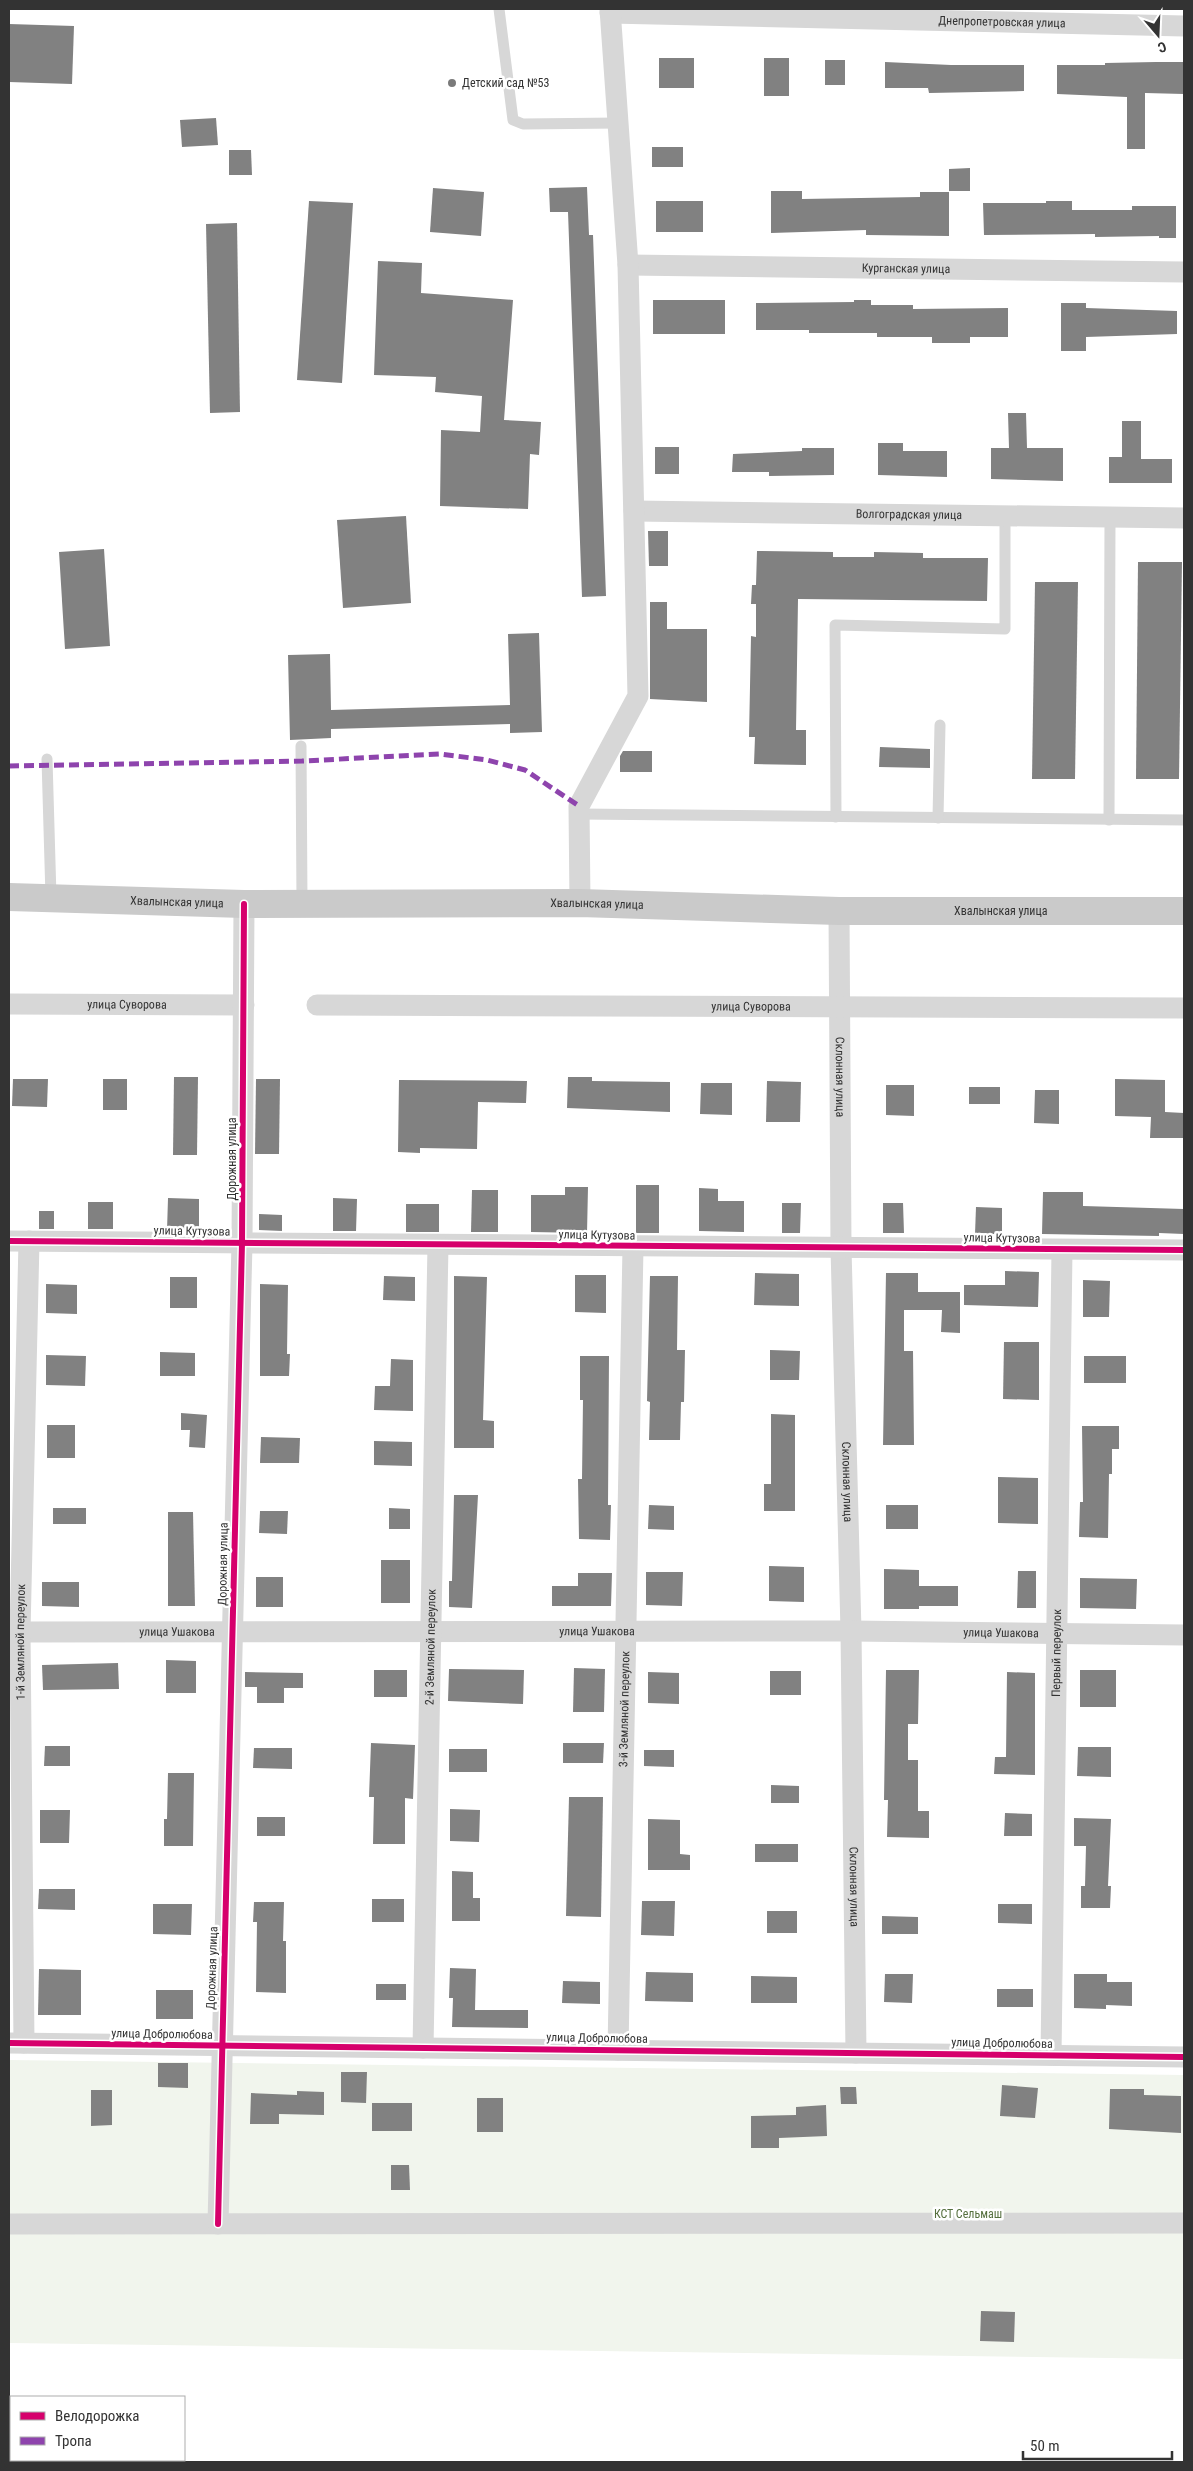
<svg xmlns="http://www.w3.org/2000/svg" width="1193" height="2471" font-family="'Roboto Condensed',sans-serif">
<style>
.garden{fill:#f1f5ed}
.building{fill:#818181}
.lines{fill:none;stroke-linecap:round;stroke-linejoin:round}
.lane{stroke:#d7d7d7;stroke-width:11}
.street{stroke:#d7d7d7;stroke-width:21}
.primary{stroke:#cacaca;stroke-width:28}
.quiet{stroke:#8e44ad;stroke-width:5;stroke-dasharray:10 5;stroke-linecap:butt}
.cycleway-casing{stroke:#fff;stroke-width:9}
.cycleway{stroke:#d6006c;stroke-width:6}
.poi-dot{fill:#7a7a7a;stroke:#fff;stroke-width:2}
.labels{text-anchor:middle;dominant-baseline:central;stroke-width:5;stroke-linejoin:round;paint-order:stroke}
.street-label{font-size:12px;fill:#333;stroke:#fff}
.poi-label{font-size:12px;fill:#333;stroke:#fff;text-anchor:start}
.park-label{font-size:12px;fill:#56703f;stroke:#fff}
</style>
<rect width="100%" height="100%" fill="#fff"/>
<!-- garden -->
<polygon class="garden" points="9,2060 1184,2075 1184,2359 9,2343"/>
<!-- building -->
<g class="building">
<polygon points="9,24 74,26 72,84 9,82"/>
<rect x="659" y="58" width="35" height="30"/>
<rect x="764" y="58" width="25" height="38"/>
<rect x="825" y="60" width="20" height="25"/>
<polygon points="885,62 951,65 1024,65 1024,91 929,93 928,88 885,88"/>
<polygon points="1156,62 1184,62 1184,94 1145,93 1145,149 1127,149 1127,97 1057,94 1057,65 1105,65 1105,63"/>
<polygon points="216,118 218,145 182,147 180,120"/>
<rect x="652" y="147" width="31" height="20"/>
<polygon points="229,150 251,150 252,175 229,175"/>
<polygon points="970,168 970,191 949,191 949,169"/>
<polygon points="587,187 589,235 593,235 606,596 582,597 568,212 550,212 549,188"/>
<polygon points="433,188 484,192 481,236 430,232"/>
<polygon points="771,191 802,191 802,199 920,197 920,192 949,192 949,236 866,235 866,230 771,233"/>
<polygon points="309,201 353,203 342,383 297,380"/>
<rect x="656" y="201" width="47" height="31"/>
<polygon points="1046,201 1072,201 1072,210 1132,210 1132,206 1176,206 1176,238 1159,238 1159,236 1095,237 1095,234 984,235 983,203 1046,203"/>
<polygon points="237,223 240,412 210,413 206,224"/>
<polygon points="378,261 422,263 421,293 513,300 504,420 541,422 539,455 530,454 528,509 440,506 441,430 480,432 482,396 435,392 436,377 374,375"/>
<rect x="653" y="300" width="72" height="34"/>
<polygon points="854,300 871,300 871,305 913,305 913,309 1008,308 1008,337 970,337 970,343 932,343 932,337 877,337 877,333 809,333 809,330 756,330 756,303 854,302"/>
<polygon points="1061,303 1086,303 1086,308 1177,311 1177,334 1086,337 1086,351 1061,351"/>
<polygon points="1008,413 1026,413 1027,448 1063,448 1063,481 991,479 991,448 1009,448"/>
<polygon points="1122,421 1141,421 1141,459 1172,459 1172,483 1109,483 1109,457 1122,457"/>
<polygon points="878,443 903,443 903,451 947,451 947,477 878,475"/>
<rect x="655" y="447" width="24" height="27"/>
<polygon points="802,448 834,448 834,475 769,476 769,472 732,472 733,454 802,451"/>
<polygon points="406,516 411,603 343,608 337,520"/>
<polygon points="648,531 668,531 668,566 649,566"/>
<polygon points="104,549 110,646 65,649 59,552"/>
<polygon points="757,551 833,552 833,557 874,557 874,552 923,553 923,558 988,558 987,601 798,599 796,730 806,730 806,765 754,764 755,737 749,737 751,636 756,637 756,604 751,604 752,585 756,585"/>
<polygon points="1138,562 1182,562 1179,779 1136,779"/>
<polygon points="1035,582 1078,582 1075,779 1032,779"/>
<polygon points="650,602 667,602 667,629 707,629 707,702 650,699"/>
<polygon points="539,633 542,732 510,733 510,724 331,729 331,738 290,740 288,655 330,654 331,710 510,705 508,634"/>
<polygon points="880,747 930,749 930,768 879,767"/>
<polygon points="623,751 652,751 652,772 620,772 620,756"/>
<polygon points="174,1077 198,1077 197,1155 173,1155"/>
<polygon points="568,1077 592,1077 592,1081 670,1082 670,1112 567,1108"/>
<polygon points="13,1079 48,1079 47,1107 12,1106"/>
<rect x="103" y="1079" width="24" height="31"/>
<polygon points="256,1079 280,1079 279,1154 255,1154"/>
<polygon points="1115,1079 1165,1080 1165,1112 1184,1113 1184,1138 1150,1138 1151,1117 1115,1116"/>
<polygon points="399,1080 527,1081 526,1103 478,1102 477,1149 420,1148 420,1153 398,1152"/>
<polygon points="767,1081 801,1082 800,1122 766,1122"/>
<polygon points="701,1083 732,1083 732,1115 700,1114"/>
<polygon points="886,1085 914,1085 914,1116 886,1115"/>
<rect x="969" y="1087" width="31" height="17"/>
<polygon points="1035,1090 1059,1090 1059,1124 1034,1123"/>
<rect x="636" y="1185" width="23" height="48"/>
<polygon points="565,1187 588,1187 587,1233 531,1232 531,1195 565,1195"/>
<polygon points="699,1188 718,1189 718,1201 744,1201 744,1232 699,1231"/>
<polygon points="472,1190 498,1190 498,1232 471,1232"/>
<polygon points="1043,1192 1083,1192 1083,1206 1184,1209 1184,1234 1159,1233 1159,1236 1042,1234"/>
<polygon points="168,1198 199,1199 199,1230 167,1230"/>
<polygon points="333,1198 357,1199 356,1231 333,1231"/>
<rect x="88" y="1202" width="25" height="27"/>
<polygon points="782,1203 801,1203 800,1233 782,1233"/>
<polygon points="883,1203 903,1203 904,1233 883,1233"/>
<rect x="406" y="1204" width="33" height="28"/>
<polygon points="976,1207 1002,1208 1002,1234 975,1234"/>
<rect x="39" y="1211" width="15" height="18"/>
<polygon points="259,1214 282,1215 282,1231 259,1230"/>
<polygon points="1005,1271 1039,1272 1038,1307 964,1305 964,1285 1005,1285"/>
<polygon points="755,1273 799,1274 799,1306 754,1305"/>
<polygon points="886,1273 918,1273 918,1292 960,1292 960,1333 941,1332 942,1310 904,1310 904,1351 913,1351 914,1445 883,1445"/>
<polygon points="575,1275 606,1275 606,1313 575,1312"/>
<polygon points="384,1276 415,1277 415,1301 383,1300"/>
<polygon points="454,1276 487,1277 483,1420 494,1421 494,1448 454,1448"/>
<polygon points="650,1276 678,1276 677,1350 685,1350 684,1402 681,1402 680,1440 649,1440 650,1402 647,1401"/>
<rect x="170" y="1277" width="27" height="31"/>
<polygon points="1083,1280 1110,1281 1109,1317 1083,1317"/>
<polygon points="46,1284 77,1285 77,1314 46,1313"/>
<polygon points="260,1284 288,1285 287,1354 290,1354 289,1376 260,1376"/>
<polygon points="1004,1342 1039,1342 1039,1400 1003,1399"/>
<polygon points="770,1350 800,1351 799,1380 770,1380"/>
<polygon points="160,1352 195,1353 195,1376 160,1376"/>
<polygon points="46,1355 86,1356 85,1386 46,1385"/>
<polygon points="580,1356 609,1356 608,1505 611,1505 610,1540 579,1539 578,1479 582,1479 583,1400 580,1400"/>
<rect x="1084" y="1356" width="42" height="27"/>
<polygon points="391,1359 413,1360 413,1411 374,1410 375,1386 390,1386"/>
<polygon points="181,1413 207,1415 205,1448 189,1447 190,1430 181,1430"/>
<polygon points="771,1414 795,1415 795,1511 764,1511 764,1484 771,1484"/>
<rect x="47" y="1425" width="28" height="33"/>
<polygon points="1082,1426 1119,1426 1119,1449 1112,1449 1112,1474 1109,1474 1108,1538 1079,1537 1080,1502 1083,1502"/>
<polygon points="261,1437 300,1438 299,1463 260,1463"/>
<polygon points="374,1441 412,1442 412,1466 374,1465"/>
<polygon points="998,1477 1038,1478 1038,1524 998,1523"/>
<polygon points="454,1495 478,1495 472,1608 449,1607 449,1581 452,1581"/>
<polygon points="649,1505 674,1506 674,1530 648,1529"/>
<rect x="886" y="1505" width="32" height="24"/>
<rect x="53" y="1508" width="33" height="16"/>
<polygon points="389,1508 410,1509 410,1529 389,1529"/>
<polygon points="260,1511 288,1511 287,1534 259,1533"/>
<polygon points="168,1512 193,1512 195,1606 168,1606"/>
<rect x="381" y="1560" width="29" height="43"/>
<polygon points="769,1566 804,1567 804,1602 769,1601"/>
<polygon points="884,1569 919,1570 919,1586 958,1586 958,1606 919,1606 919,1609 884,1609"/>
<polygon points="1018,1571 1036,1571 1036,1608 1017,1608"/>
<polygon points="646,1572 683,1572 682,1606 646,1605"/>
<polygon points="578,1573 612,1573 611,1606 552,1606 552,1586 578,1586"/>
<rect x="256" y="1577" width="27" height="30"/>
<polygon points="1080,1578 1137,1579 1136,1609 1080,1608"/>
<polygon points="42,1582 79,1582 79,1607 42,1606"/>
<polygon points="166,1660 196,1661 196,1693 166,1693"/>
<polygon points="118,1663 119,1689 43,1690 42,1665"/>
<polygon points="574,1668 605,1669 604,1712 573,1712"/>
<polygon points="449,1669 524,1670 523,1704 448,1701"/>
<rect x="374" y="1670" width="33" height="27"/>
<polygon points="886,1670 919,1670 918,1724 908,1724 908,1760 918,1760 918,1811 929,1811 929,1838 887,1837 888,1800 884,1800"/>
<rect x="1080" y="1670" width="36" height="37"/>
<rect x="770" y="1671" width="31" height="24"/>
<polygon points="245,1672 303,1673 303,1688 284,1688 284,1703 257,1703 257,1687 245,1687"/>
<polygon points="648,1672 679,1673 679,1704 648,1703"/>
<polygon points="1007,1672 1035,1673 1035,1775 994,1774 995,1757 1006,1757"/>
<polygon points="371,1743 415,1745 413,1799 405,1798 405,1844 373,1844 374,1797 369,1797"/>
<polygon points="563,1743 604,1743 603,1763 563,1763"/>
<polygon points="45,1746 70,1746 70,1766 44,1766"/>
<polygon points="1078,1747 1111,1747 1111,1777 1077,1776"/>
<polygon points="254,1748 292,1748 292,1769 253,1768"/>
<rect x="449" y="1749" width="38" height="23"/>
<polygon points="644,1750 674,1750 674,1767 644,1766"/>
<polygon points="168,1773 194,1773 193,1846 164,1846 164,1819 167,1819"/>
<polygon points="771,1785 799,1786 799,1803 771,1803"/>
<polygon points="569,1797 603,1797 601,1917 566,1916"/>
<polygon points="450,1809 480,1810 479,1842 450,1841"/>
<polygon points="40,1810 70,1810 69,1843 40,1843"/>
<polygon points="1005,1813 1032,1814 1032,1836 1004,1836"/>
<rect x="257" y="1817" width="28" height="19"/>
<polygon points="1074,1818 1111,1819 1108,1886 1111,1886 1110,1908 1081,1908 1081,1886 1085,1886 1086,1846 1074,1846"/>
<polygon points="648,1819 680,1820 680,1854 690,1855 690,1870 648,1870"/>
<rect x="755" y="1844" width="43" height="18"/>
<polygon points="452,1871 473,1872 473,1898 480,1898 480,1921 452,1921"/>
<polygon points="39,1889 75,1889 75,1910 38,1909"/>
<rect x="372" y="1899" width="32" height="23"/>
<polygon points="642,1901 675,1901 674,1936 641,1935"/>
<polygon points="254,1902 284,1902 283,1941 286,1941 286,1993 256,1992 257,1922 253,1922"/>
<polygon points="153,1904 192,1904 191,1935 153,1934"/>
<polygon points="998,1904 1032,1904 1032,1924 998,1923"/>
<rect x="767" y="1911" width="30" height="22"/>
<polygon points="882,1916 918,1917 918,1934 882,1934"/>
<polygon points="450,1968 476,1969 475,2010 528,2010 528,2028 452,2027 453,1998 449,1998"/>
<polygon points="39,1969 81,1970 81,2015 38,2015"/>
<polygon points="646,1972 693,1973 693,2002 645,2001"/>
<polygon points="885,1974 913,1974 912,2003 884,2002"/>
<polygon points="1074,1974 1107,1974 1107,1982 1132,1982 1132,2006 1106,2005 1106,2009 1074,2008"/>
<polygon points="751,1976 797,1977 797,2003 751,2003"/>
<polygon points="563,1981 600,1982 600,2004 562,2003"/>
<rect x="376" y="1984" width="30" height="16"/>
<rect x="997" y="1989" width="36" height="18"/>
<rect x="156" y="1990" width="37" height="29"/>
<polygon points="158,2063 188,2063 188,2088 158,2087"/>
<polygon points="341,2072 367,2072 366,2103 341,2102"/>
<polygon points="1002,2085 1038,2088 1035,2118 1000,2116"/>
<polygon points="840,2087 856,2087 857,2104 841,2104"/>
<polygon points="1110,2089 1144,2089 1144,2095 1181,2096 1181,2133 1109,2129"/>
<polygon points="91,2090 112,2090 112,2125 91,2126"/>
<polygon points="297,2091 324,2092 324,2115 279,2114 279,2124 250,2124 251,2093 297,2095"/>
<rect x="477" y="2098" width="26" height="34"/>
<rect x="372" y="2103" width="40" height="28"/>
<polygon points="826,2105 827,2136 779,2138 779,2148 751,2148 751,2116 796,2115 796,2107"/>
<polygon points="391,2165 409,2165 410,2190 391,2190"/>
<polygon points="981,2311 1015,2312 1014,2342 980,2341"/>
</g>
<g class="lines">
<!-- lane -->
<g class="lane">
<polyline points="499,9 513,120 523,124 618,123"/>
<polyline points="301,746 302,903"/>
<polyline points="47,759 51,897"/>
<polyline points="579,814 1184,820"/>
<polyline points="836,817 835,625 1005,629 1005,517"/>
<polyline points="938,818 940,725"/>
<polyline points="1109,820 1110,518"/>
</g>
<!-- street -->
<g class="street">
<path id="s1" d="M610,13L1184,26"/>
<path id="s2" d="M628,265L1184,272"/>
<path id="s3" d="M634,511L1184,518"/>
<polyline points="580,903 579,806 638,696 628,265 610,9"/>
<path id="s4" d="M839,911L841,1248L851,1631L856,2053"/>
<path id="s5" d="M9,1004L244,1005"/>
<path id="s6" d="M317,1005L1184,1008"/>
<polyline points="9,1241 1184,1250"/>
<path id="s7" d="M9,1632L851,1631L1184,1635"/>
<polyline points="9,2043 1184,2057"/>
<path id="s8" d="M24,2043L20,1632L29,1241"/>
<path id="s9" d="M423,2048L438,1245"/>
<path id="s10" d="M618,2050L633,1247"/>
<path id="s11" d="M1051,2055L1062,1250"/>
<polyline points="9,2224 1184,2223"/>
<polyline points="218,2224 242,1243 244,904"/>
</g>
<!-- primary -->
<path class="primary" id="s12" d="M9,897L244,904L580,903L839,911H1184"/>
<!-- quiet -->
<polyline class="quiet" points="9,766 302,761 440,754 487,760 525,770 579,806"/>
<!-- cycleway casing -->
<g class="cycleway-casing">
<g id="cycleway">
<polyline points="9,1241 1184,1250"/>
<polyline points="9,2043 1184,2057"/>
<polyline points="218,2224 242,1243 244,904"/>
</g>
</g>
<!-- cycleway -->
<use href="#cycleway" class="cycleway"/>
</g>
<!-- markers -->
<circle class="poi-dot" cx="452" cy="83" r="5"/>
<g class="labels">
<!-- street labels -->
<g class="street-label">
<text stroke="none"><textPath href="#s1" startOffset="392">Днепропетровская улица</textPath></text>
<text stroke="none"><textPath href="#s2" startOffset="278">Курганская улица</textPath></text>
<text stroke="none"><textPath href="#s3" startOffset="275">Волгоградская улица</textPath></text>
<text stroke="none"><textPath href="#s12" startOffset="168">Хвалынская улица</textPath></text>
<text stroke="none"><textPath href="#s12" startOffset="588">Хвалынская улица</textPath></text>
<text stroke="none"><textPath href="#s12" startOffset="992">Хвалынская улица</textPath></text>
<text stroke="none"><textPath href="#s5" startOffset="118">улица Суворова</textPath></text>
<text stroke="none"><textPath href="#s6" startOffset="434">улица Суворова</textPath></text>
<text stroke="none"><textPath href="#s4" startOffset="166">Склонная улица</textPath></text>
<text transform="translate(232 1159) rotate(-90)">Дорожная улица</text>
<text transform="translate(192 1231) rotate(1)">улица Кутузова</text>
<text transform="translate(597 1235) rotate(1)">улица Кутузова</text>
<text transform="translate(1002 1238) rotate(1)">улица Кутузова</text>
<text stroke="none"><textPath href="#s4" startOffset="571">Склонная улица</textPath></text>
<text transform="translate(223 1564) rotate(-89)">Дорожная улица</text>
<text stroke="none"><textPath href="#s7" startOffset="588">улица Ушакова</textPath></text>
<text stroke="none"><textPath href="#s7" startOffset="168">улица Ушакова</textPath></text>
<text stroke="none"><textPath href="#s7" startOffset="992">улица Ушакова</textPath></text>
<text stroke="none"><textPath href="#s8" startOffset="401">1-й Земляной переулок</textPath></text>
<text stroke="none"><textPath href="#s9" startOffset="401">2-й Земляной переулок</textPath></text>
<text stroke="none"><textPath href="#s11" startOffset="402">Первый переулок</textPath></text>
<text stroke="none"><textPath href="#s10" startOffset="341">3-й Земляной переулок</textPath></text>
<text stroke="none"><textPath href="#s4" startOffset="976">Склонная улица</textPath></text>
<text transform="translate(212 1968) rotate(-88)">Дорожная улица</text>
<text transform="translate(162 2034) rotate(1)">улица Добролюбова</text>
<text transform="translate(597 2038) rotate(1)">улица Добролюбова</text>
<text transform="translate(1002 2043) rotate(1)">улица Добролюбова</text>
</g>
<!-- poi labels -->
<g class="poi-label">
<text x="462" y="83">Детский сад №53</text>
</g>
<!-- park labels -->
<g class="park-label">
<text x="968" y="2214">КСТ Сельмаш</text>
</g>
</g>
<!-- border -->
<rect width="1193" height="2471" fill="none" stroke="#333333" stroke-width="20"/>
<!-- legend -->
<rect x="10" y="2396" width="175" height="65" fill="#ffffff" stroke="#adadad"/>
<rect x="20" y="2412" width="25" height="8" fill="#d6006c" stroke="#adadad"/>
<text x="55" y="2421" font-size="15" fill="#333333">Велодорожка</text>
<rect x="20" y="2437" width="25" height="8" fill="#8e44ad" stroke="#adadad"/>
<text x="55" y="2446" font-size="15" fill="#333333">Тропа</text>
<!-- north arrow -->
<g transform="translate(1158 35) rotate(161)" stroke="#ffffff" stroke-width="4" paint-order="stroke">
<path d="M0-4L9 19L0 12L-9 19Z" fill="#333333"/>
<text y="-8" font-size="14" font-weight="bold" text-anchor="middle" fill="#333333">С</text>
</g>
<!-- scale -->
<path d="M1023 2451v8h149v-8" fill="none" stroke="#333333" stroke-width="2.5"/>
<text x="1030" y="2451" font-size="15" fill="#333333" stroke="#ffffff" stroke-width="4" paint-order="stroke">50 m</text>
</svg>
